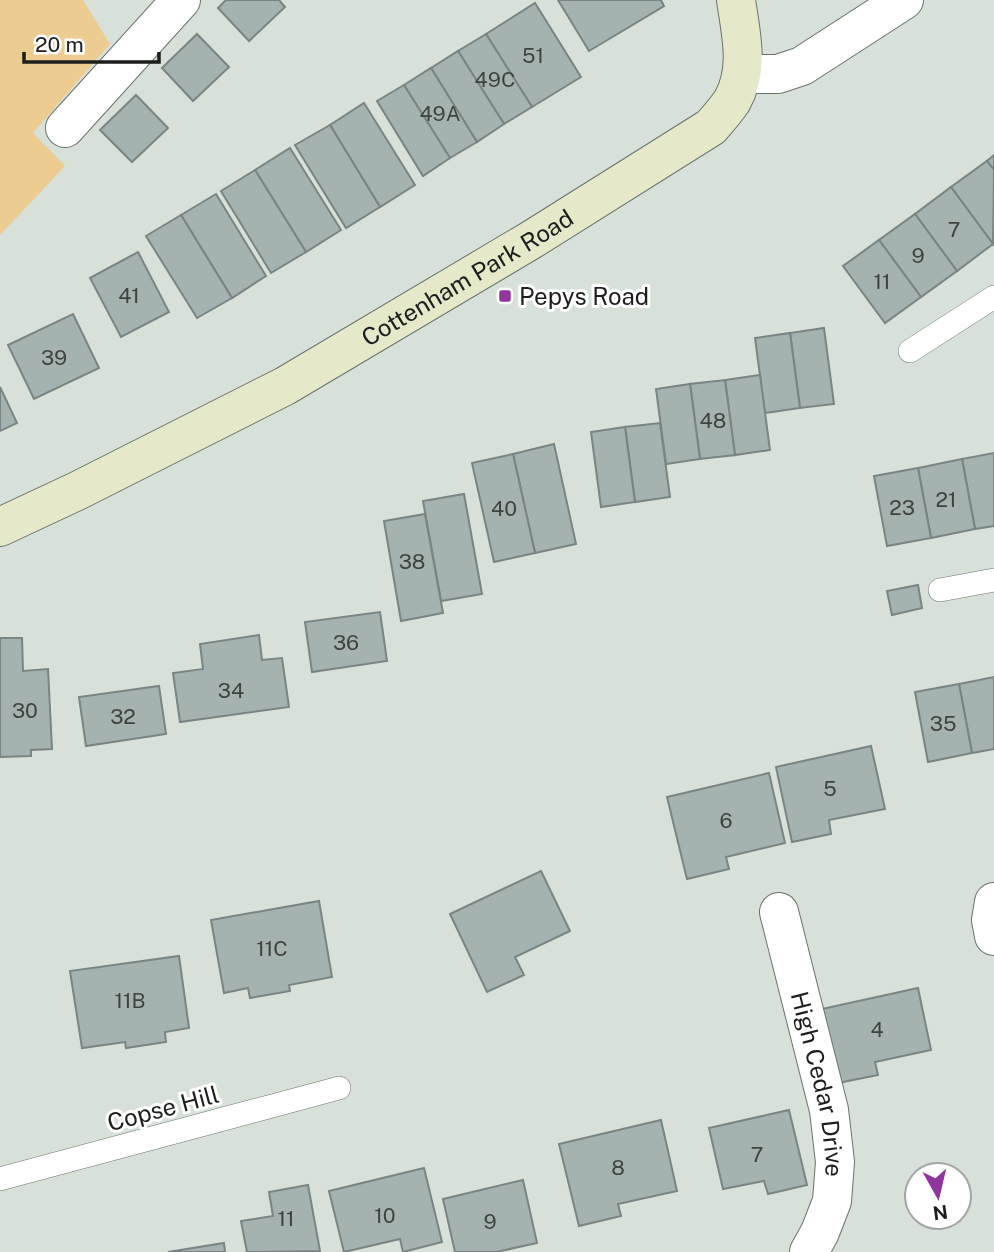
<svg xmlns="http://www.w3.org/2000/svg" width="994" height="1252" font-family="'Public Sans',sans-serif">
<style>
.green{fill:#eccc90}
.building{fill:#a5b3b0;stroke:#798583;stroke-width:2}
.lines{fill:none;stroke-linecap:round;stroke-linejoin:round}
.service-casing{stroke:#69726b;stroke-width:24}
.minor-casing{stroke:#69726b;stroke-width:40}
.secondary-casing{stroke:#69726b;stroke-width:40}
.service{stroke:#fff;stroke-width:23}
.minor{stroke:#fff;stroke-width:38}
.secondary{stroke:#e5e9ca;stroke-width:38}
.poi-dot{fill:#92349d;stroke:#fff;stroke-width:2.5}
.labels{text-anchor:middle;dominant-baseline:central;stroke-width:6;stroke-linejoin:round;paint-order:stroke}
.number-label{font-size:21px;fill:#3e4340}
.street-label{font-size:24px;fill:#1b1e1b;stroke:#fff}
.poi-label{font-size:24px;fill:#1b1e1b;stroke:#fff;text-anchor:start}
</style>
<rect width="100%" height="100%" fill="#d7e1d9"/>
<!-- green -->
<polygon class="green" points="0,0 83,0 110,44 33,133 65,166 0,235"/>
<!-- building -->
<g class="building">
<polygon points="226,0 279,0 285,7 249,41 218,8"/>
<polygon points="558,0 661,0 664,6 589,51"/>
<polygon points="535,3 581,77 532,107 486,34"/>
<polygon points="197,34 229,67 193,101 162,68"/>
<polygon points="486,34 532,107 504,124 458,51"/>
<polygon points="458,51 504,124 477,142 431,68"/>
<polygon points="431,68 477,142 450,158 404,85"/>
<polygon points="404,85 450,158 423,176 377,101"/>
<polygon points="136,95 168,128 132,162 100,130"/>
<polygon points="364,103 415,185 380,207 330,125"/>
<polygon points="330,125 380,207 346,228 295,145"/>
<polygon points="290,148 341,230 306,252 255,170"/>
<polygon points="994,155 994,170 987,161"/>
<polygon points="987,161 994,170 993,244 951,187"/>
<polygon points="255,170 306,252 271,273 221,191"/>
<polygon points="951,187 993,244 957,271 915,214"/>
<polygon points="216,194 266,276 232,298 181,215"/>
<polygon points="915,214 957,271 921,297 879,240"/>
<polygon points="181,215 232,298 197,318 146,236"/>
<polygon points="879,240 921,297 885,323 843,266"/>
<polygon points="138,252 169,312 121,337 90,278"/>
<polygon points="73,314 99,368 34,399 8,345"/>
<polygon points="824,328 834,404 800,408 790,333"/>
<polygon points="790,333 800,408 765,413 755,338"/>
<polygon points="760,375 770,450 735,455 725,380"/>
<polygon points="725,380 735,455 700,459 690,384"/>
<polygon points="690,384 700,459 666,464 656,389"/>
<polygon points="0,387 17,423 0,431"/>
<polygon points="660,423 670,497 635,502 625,427"/>
<polygon points="625,427 635,502 601,507 591,432"/>
<polygon points="554,444 576,544 535,553 513,454"/>
<polygon points="994,453 994,526 975,529 962,459"/>
<polygon points="513,454 535,553 494,562 472,463"/>
<polygon points="962,459 975,529 931,538 918,468"/>
<polygon points="918,468 931,538 887,546 874,476"/>
<polygon points="464,494 482,594 441,601 423,501"/>
<polygon points="425,514 443,613 401,621 384,521"/>
<polygon points="918,585 922,608 892,615 887,591"/>
<polygon points="380,612 387,661 312,672 305,622"/>
<polygon points="259,635 262,660 282,658 289,707 180,722 173,673 203,669 200,644"/>
<polygon points="0,638 22,638 23,671 48,669 52,749 31,750 31,756 0,757"/>
<polygon points="994,677 994,749 972,753 959,684"/>
<polygon points="959,684 972,753 928,762 915,692"/>
<polygon points="159,686 166,734 86,746 79,697"/>
<polygon points="871,746 885,809 829,820 831,834 792,842 776,767"/>
<polygon points="769,773 785,843 726,857 729,869 687,879 667,797"/>
<polygon points="541,871 570,931 515,957 524,975 487,992 450,914"/>
<polygon points="319,901 332,977 289,985 290,991 250,998 248,988 224,993 211,920"/>
<polygon points="179,956 189,1028 165,1032 166,1042 126,1048 125,1042 82,1048 70,971"/>
<polygon points="918,988 931,1050 875,1062 878,1075 838,1083 822,1009"/>
<polygon points="789,1110 807,1185 768,1194 764,1181 723,1189 709,1128"/>
<polygon points="661,1120 677,1191 618,1204 621,1216 579,1226 559,1144"/>
<polygon points="424,1168 442,1242 403,1252 400,1239 344,1252 329,1191"/>
<polygon points="523,1180 537,1243 496,1252 455,1252 443,1199"/>
<polygon points="308,1185 320,1251 247,1252 241,1221 273,1216 269,1192"/>
<polygon points="224,1243 225,1252 168,1252"/>
</g>
<g class="lines">
<!-- service casing -->
<g class="service-casing">
<g id="service">
<polyline points="910,351 994,297"/>
<polyline points="940,590 994,580"/>
<polyline points="0,1179 339,1088"/>
</g>
</g>
<!-- minor casing -->
<g class="minor-casing">
<g id="minor">
<polyline points="743,74 778,74 802,66 904,0"/>
<polyline points="65,128 181,0"/>
<polyline points="994,902 991,920 994,936"/>
<path id="s1" d="M779,912L829,1110L835,1162L832,1201L820,1232L809,1252"/>
</g>
</g>
<!-- secondary casing -->
<g class="secondary-casing">
<g id="secondary">
<path id="s2" d="M0,527L77,491L285,386L531,240L711,127C718,119 726,110 732,101C750,69 741,35 736,0"/>
</g>
</g>
<!-- service -->
<use href="#service" class="service"/>
<!-- minor -->
<use href="#minor" class="minor"/>
<!-- secondary -->
<use href="#secondary" class="secondary"/>
</g>
<!-- markers -->
<rect class="poi-dot" x="498" y="289" width="14" height="14" rx="3.5"/>
<g class="labels">
<!-- number labels -->
<g class="number-label">
<text x="533" y="55">51</text>
<text x="495" y="79">49C</text>
<text x="440" y="113">49A</text>
<text x="954" y="229">7</text>
<text x="918" y="255">9</text>
<text x="882" y="281">11</text>
<text x="129" y="295">41</text>
<text x="54" y="357">39</text>
<text x="713" y="420">48</text>
<text x="946" y="499">21</text>
<text x="902" y="507">23</text>
<text x="504" y="508">40</text>
<text x="412" y="561">38</text>
<text x="346" y="642">36</text>
<text x="231" y="690">34</text>
<text x="25" y="710">30</text>
<text x="123" y="716">32</text>
<text x="943" y="723">35</text>
<text x="830" y="788">5</text>
<text x="726" y="820">6</text>
<text x="272" y="948">11C</text>
<text x="130" y="1000">11B</text>
<text x="877" y="1029">4</text>
<text x="757" y="1154">7</text>
<text x="618" y="1167">8</text>
<text x="385" y="1215">10</text>
<text x="286" y="1218">11</text>
<text x="490" y="1221">9</text>
</g>
<!-- street labels -->
<g class="street-label">
<text stroke="none"><textPath href="#s2" startOffset="530">Cottenham Park Road</textPath></text>
<text stroke="none"><textPath href="#s1" startOffset="177">High Cedar Drive</textPath></text>
<text transform="translate(163 1108) rotate(-15)">Copse Hill</text>
</g>
<!-- poi labels -->
<g class="poi-label">
<text x="519" y="296">Pepys Road</text>
</g>
</g>
<!-- north arrow -->
<g transform="translate(938 1196) rotate(172)"><circle r="33" fill="#ffffff" stroke="#a4a5a4" stroke-width="2"/>
<path d="M0-5L12 26L0 18L-12 26Z" fill="#92349d"/>
<text y="-10" font-size="19" font-weight="bold" text-anchor="middle" fill="#1b1e1b">N</text>
</g>
<!-- scale -->
<path d="M24 52v10h135v-10" fill="none" stroke="#1b1e1b" stroke-width="3.5"/>
<text x="35" y="52" font-size="21" fill="#1b1e1b" stroke="#ffffff" stroke-width="5" paint-order="stroke">20 m</text>
</svg>
